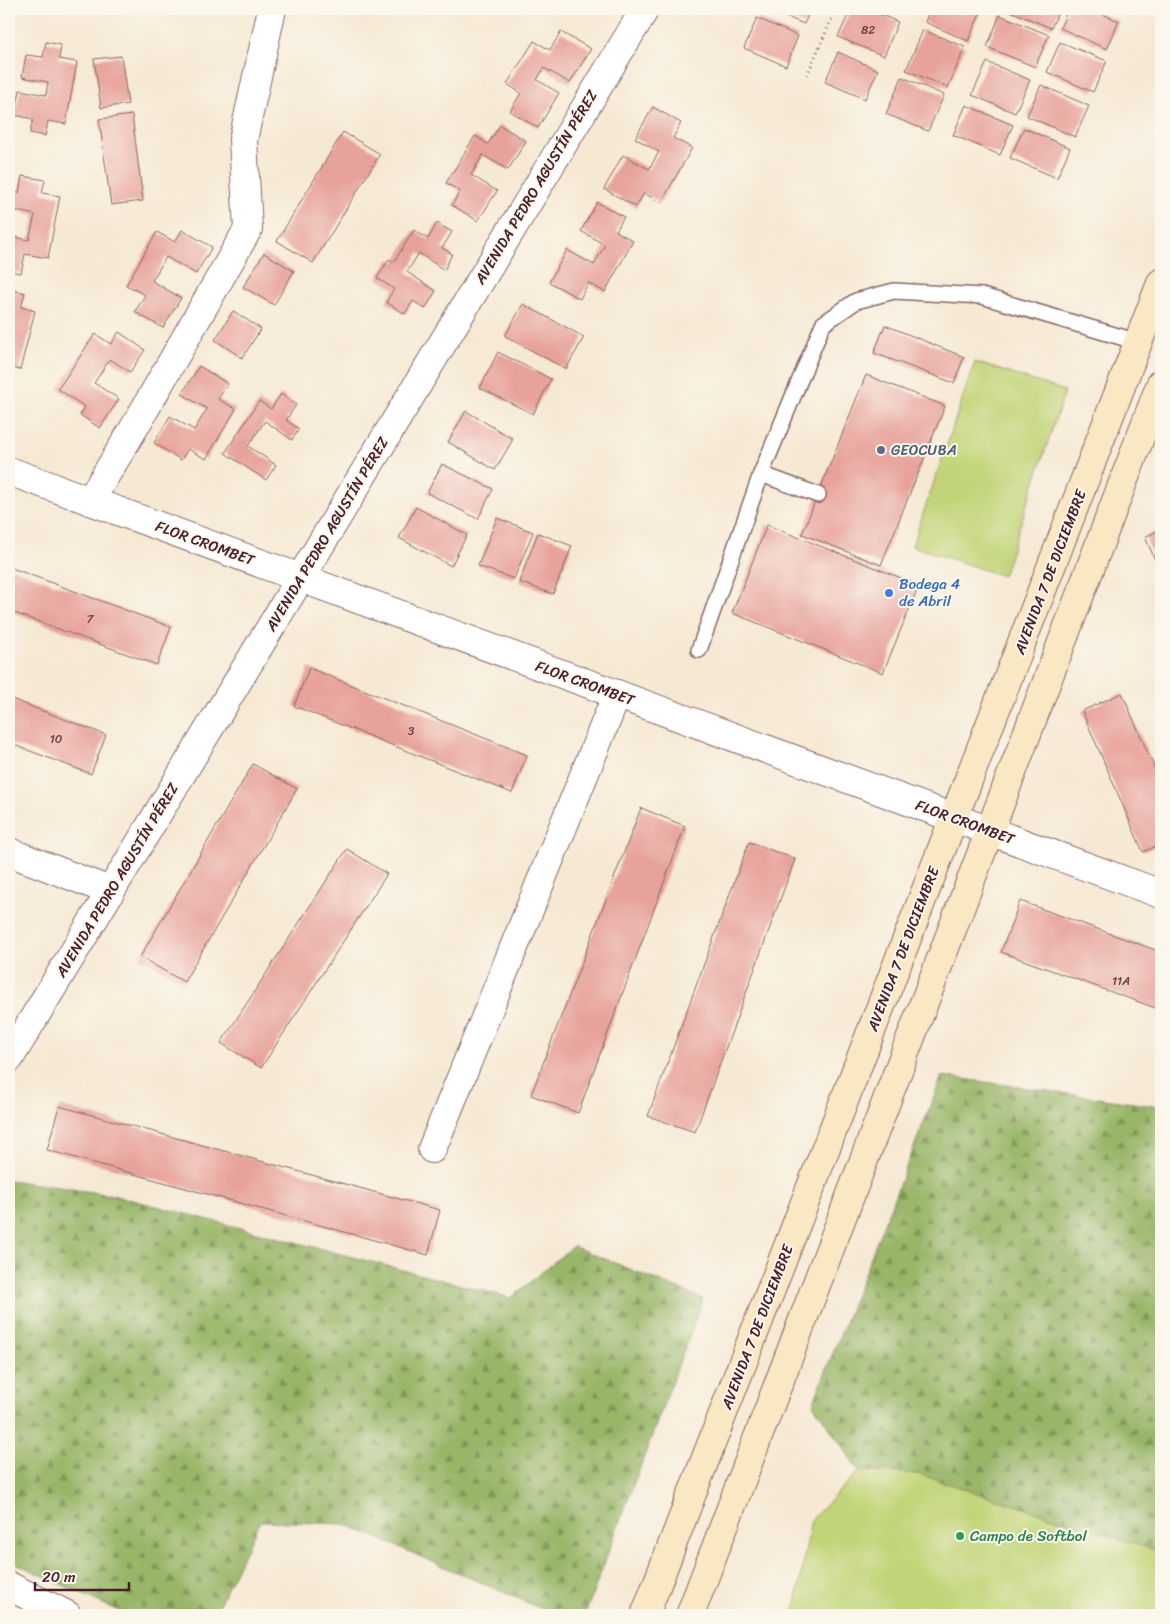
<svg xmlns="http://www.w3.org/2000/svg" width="1170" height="1624" viewBox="0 0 1170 1624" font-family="Sriracha,sans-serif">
  <defs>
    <pattern id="forest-firs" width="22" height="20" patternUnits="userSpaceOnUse" patternTransform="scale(1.25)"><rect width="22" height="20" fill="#98b668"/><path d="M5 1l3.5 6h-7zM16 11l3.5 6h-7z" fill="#7e9356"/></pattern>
  </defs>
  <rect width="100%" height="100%" fill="#fbf7ec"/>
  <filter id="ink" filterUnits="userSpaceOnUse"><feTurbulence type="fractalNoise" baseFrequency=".02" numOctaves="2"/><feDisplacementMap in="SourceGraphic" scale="10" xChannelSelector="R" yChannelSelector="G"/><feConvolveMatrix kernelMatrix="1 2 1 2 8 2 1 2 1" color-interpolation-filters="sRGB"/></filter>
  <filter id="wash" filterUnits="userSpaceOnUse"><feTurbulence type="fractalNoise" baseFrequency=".0096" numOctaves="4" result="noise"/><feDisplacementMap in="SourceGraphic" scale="20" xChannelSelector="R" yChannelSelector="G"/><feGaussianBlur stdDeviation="1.12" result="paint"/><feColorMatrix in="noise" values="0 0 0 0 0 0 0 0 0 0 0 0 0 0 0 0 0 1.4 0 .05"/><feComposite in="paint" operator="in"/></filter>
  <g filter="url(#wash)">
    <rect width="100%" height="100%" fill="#f6e9d4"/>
    <g fill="url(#forest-firs)" stroke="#716a4a">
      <polygon points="942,1076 1161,1107 1161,1552 918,1474 859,1471 813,1404"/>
      <polygon points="9,1180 113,1195 511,1298 573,1246 703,1299 585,1615 556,1615 345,1524 260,1521 214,1615 127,1615 9,1560"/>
    </g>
    <g fill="#c1d477" stroke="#867a51">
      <polygon points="975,362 1065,391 1003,576 912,546"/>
      <polygon points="859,1471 918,1474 1161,1552 1161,1615 794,1615 811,1520"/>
    </g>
    <g id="blocks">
      <g fill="#e7a39b">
        <polygon points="767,9 811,9 804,24"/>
        <polygon points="851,9 867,9 898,22 884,56 838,37"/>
        <polygon points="930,9 982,9 968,41 925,22"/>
        <polygon points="1005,9 1060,9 1051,28"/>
        <polygon points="1068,9 1090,9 1119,21 1107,49 1060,28"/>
        <polygon points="1000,15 1049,35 1035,67 987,47"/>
        <polygon points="757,18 798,36 786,66 744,48"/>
        <polygon points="923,30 965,47 948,88 906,70"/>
        <polygon points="561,32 591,49 570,83 544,68 537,80 559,93 538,128 510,111 521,93 507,84 534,41 550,50"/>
        <polygon points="46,42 61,45 59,59 77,62 66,124 48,121 45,136 30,133 33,119 15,115 20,90 46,95 48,82 22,77 26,55 43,57"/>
        <polygon points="1060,42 1107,61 1093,92 1047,72"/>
        <polygon points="838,52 878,70 865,99 825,82"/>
        <polygon points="121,56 128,104 101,108 94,59"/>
        <polygon points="987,62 1030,80 1015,113 972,95"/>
        <polygon points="902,77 944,95 928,131 886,114"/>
        <polygon points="1041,85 1089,106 1075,137 1027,116"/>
        <polygon points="966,105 1013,125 1000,155 953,135"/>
        <polygon points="653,107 681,123 673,138 692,148 661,203 644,193 636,207 604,189 623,155 649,169 659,152 635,138"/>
        <polygon points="132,115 143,201 111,205 99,119"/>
        <polygon points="500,125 526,141 508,170 483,155 471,175 497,191 478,221 452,205 460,191 446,183 475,136 488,144"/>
        <polygon points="1024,128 1070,148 1057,178 1010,158"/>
        <polygon points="343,132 380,154 313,263 277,241"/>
        <polygon points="22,176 45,180 42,193 60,196 48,258 25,254 21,273 9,271 10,255 9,236 29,240 35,215 9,209 9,191 19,193"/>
        <polygon points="597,202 624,217 616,231 633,241 605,292 588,283 580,299 549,282 567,250 594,265 605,245 581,231"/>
        <polygon points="437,223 452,232 442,248 452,254 444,270 419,253 407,272 436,291 425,309 413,301 405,314 386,302 394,289 377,278 389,259 394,262 414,230 428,239"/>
        <polygon points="182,230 212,247 196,274 166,257 152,281 181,298 163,328 135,312 145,295 126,285 157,232 175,242"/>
        <polygon points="264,253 294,271 274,305 243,287"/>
        <polygon points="9,289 25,293 21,307 35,311 20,370 9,367"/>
        <polygon points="523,304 584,337 566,369 505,336"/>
        <polygon points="233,311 261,329 242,358 215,340"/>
        <polygon points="885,325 964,357 954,383 874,353"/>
        <polygon points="119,332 145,350 130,372 110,359 94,383 119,399 100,428 80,415 85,407 58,389 95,334 111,344"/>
        <polygon points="498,352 551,379 533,414 480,388"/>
        <polygon points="199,366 228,384 218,399 236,409 206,459 188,449 181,460 154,443 170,416 194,430 207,409 182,394"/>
        <polygon points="866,375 945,406 881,565 802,534"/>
        <polygon points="281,394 296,405 286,420 299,429 292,440 265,421 248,446 276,465 266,480 225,453 259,401 271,409"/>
        <polygon points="466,411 513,439 495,470 448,442"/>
        <polygon points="442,464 493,489 478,519 427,493"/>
        <polygon points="416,507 467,535 451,566 399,538"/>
        <polygon points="497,518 533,532 514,579 478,566"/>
        <polygon points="767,525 919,585 883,673 732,613"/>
        <polygon points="1161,529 1161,573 1145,537"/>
        <polygon points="538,533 572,546 553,594 519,582"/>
        <polygon points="9,567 171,627 157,665 9,611"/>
        <polygon points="309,668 527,755 512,793 294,706"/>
        <polygon points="1122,693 1161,783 1161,844 1143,852 1082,711"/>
        <polygon points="9,698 106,735 91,774 9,743"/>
        <polygon points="253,764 297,789 184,982 140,957"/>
        <polygon points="641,808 685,826 578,1113 531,1095"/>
        <polygon points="749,842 795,859 695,1132 648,1116"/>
        <polygon points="347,849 387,874 261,1068 221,1043"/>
        <polygon points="1020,901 1161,952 1161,1010 1001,952"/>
        <polygon points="59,1106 440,1210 428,1255 47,1150"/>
      </g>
    </g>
  </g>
  <g filter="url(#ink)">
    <use href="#blocks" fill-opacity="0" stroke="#866666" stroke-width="1"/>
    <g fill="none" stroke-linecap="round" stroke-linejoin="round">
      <g stroke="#866666" stroke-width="18">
        <g id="lane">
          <polyline points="761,474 818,495"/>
          <polyline points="699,650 761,474 823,324 856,301 894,291 982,296 1138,342"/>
        </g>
      </g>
      <g stroke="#866666" stroke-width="30">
        <g id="street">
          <polyline points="9,471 1161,894"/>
          <polyline points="90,501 134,428 248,229 243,140 272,9"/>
          <polyline points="9,852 110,891"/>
          <polyline points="9,1059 645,9"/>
          <polyline points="432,1149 617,694"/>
          <polyline points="9,1586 67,1615"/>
        </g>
      </g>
      <g stroke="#866666" stroke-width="30">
        <g id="secondary">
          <polyline points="645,1615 1161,283"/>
          <polyline points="690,1615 1161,383"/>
        </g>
      </g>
      <polyline stroke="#866666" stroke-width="3" stroke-dasharray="1 4" stroke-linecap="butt" points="807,75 836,9"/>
      <use href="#lane" stroke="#fff" stroke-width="15"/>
      <use href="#street" stroke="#fff" stroke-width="28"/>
      <use href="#secondary" stroke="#fae7c3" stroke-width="28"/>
    </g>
  </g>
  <circle fill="#5c6f8a" stroke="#fbf7ec" stroke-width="2" cx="881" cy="450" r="5"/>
  <circle fill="#3f7fe0" stroke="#fbf7ec" stroke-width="2" cx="889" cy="593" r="5"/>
  <circle fill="#2e9e5b" stroke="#fbf7ec" stroke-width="2" cx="960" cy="1536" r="5"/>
  <g text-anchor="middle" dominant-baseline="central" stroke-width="4" stroke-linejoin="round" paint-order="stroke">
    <g font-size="12" fill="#714047">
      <text x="868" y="30">82</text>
      <text x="90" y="619">7</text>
      <text x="411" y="731">3</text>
      <text x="56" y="739">10</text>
      <text x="1121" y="981">11A</text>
    </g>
    <g font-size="15" fill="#4a1f2b" stroke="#fbf7ec">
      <text transform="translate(536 187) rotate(-59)">AVENIDA PEDRO AGUSTÍN PÉREZ</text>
      <text transform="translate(327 534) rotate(-59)">AVENIDA PEDRO AGUSTÍN PÉREZ</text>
      <text transform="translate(205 543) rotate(20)">FLOR CROMBET</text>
      <text transform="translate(1050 572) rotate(-69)">AVENIDA 7 DE DICIEMBRE</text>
      <text transform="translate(585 683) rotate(20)">FLOR CROMBET</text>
      <text transform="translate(965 822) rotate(20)">FLOR CROMBET</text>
      <text transform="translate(117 880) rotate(-59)">AVENIDA PEDRO AGUSTÍN PÉREZ</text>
      <text transform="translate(903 949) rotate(-69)">AVENIDA 7 DE DICIEMBRE</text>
      <text transform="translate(757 1327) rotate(-69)">AVENIDA 7 DE DICIEMBRE</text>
    </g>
    <g font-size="15" fill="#4e5e75" stroke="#fbf7ec" text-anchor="start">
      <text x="891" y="450">GEOCUBA</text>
    </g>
    <g font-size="15" fill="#366cbe" stroke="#fbf7ec" text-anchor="start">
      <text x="899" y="584">Bodega 4<tspan x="899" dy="17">de Abril</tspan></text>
    </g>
    <g font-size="15" fill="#27864d" stroke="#fbf7ec" text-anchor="start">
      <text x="970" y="1536">Campo de Softbol</text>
    </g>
  </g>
  <rect width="1170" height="1624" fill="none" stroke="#fbf7ec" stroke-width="30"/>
  <path d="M35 1582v8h94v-8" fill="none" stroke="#4a1f2b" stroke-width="2.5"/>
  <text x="42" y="1582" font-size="15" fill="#4a1f2b" stroke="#fbf7ec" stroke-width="4" paint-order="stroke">20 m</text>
</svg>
